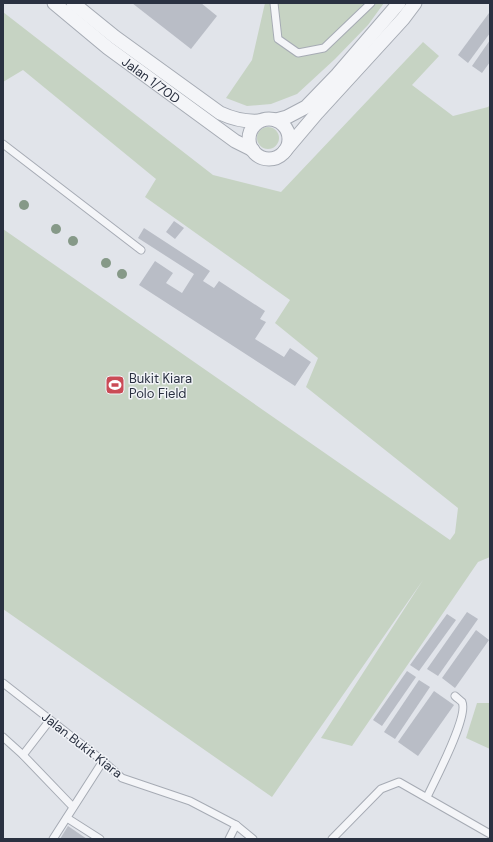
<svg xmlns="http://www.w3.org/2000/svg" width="493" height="842" viewBox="0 0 493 842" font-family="'DM Sans',sans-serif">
  <rect width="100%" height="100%" fill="#e1e4ea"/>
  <g fill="#c6d3c3">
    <polygon points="265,3 384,3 368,25 335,59 297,94 271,104 247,106 226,98 252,60"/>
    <polygon points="3,12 213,175 281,192 423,42 439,56 412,85 453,116 488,107 490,105 490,557 478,562 352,746 321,738 423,580 272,797 3,609 3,229 450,540 455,533 458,508 306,387 318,358 275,323 290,300 145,197 156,179 23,70 3,82"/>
    <circle cx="268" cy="138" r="11"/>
    <polygon points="477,703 490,703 490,749 466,738"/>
  </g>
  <g fill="#b9bdc6">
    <polygon points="132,3 201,3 217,16 191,49"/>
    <polygon points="489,13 490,14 490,33 468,63 458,55"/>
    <polygon points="490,40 490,62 482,73 472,66"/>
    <polygon points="174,221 184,228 175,239 166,232"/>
    <polygon points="144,228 210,271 203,281 214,288 219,281 265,311 260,319 266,322 255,339 284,357 290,348 311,362 295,386 139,285 155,261 173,273 166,283 182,293 194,274 138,238"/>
    <polygon points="467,612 478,619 438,676 427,669"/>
    <polygon points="447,614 456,620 419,671 410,665"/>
    <polygon points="476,630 489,640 455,688 442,678"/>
    <polygon points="407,671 416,677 382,726 373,720"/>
    <polygon points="419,680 430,687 395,739 384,732"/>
    <polygon points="434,691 454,705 418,756 398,742"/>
    <polygon points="68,826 87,839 60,839"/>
  </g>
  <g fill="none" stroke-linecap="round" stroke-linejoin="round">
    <g stroke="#a6abb4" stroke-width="9">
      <g id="service">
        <polyline points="274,3 278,39 298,53 324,48 371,3"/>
        <polyline points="3,144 141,250"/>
        <polyline points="3,683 103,761 122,778 190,801 236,825 253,839"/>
        <polyline points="3,737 23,755 73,807"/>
        <polyline points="23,755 50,720"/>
        <path d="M427,797c7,-15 42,-81 35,-95 -2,-2 -5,-4 -7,-6"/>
        <polyline points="67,818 100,839"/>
        <polyline points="53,839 103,761"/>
        <polyline points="229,839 236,825"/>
        <polyline points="332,839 381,789 399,782 490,834"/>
      </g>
    </g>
    <g stroke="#a6abb4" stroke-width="15">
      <g id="minor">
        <path id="s1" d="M54,3l54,45 127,93 18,9"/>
        <path d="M73,3l42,34 105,76c13,6 24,9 39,8"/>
        <circle cx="269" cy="139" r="20"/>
        <polyline points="276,120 287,117 306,107 337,75 399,3"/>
        <polyline points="284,152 317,113 403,19 415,3"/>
      </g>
    </g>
    <use href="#service" stroke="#f4f5f8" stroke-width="7"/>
    <use href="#minor" stroke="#f4f5f8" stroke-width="13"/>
  </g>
  <g fill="#869988">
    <circle cx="24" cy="205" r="5"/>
    <circle cx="56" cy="229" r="5"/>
    <circle cx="73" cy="241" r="5"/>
    <circle cx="106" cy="263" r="5"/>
    <circle cx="122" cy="274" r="5"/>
  </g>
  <defs>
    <g id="stadium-square" transform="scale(1)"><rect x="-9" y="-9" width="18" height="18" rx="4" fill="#ca4b56" stroke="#f1f3f7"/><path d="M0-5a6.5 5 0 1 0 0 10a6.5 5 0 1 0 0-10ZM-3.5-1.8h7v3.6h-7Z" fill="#fff"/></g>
  </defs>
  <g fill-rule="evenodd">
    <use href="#stadium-square" x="115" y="385"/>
  </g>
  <g text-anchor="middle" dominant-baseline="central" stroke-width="3" stroke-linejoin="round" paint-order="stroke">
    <g font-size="13" fill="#2a3141" stroke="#f1f3f7">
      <text stroke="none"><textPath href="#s1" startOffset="124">Jalan 1/70D</textPath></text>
      <text transform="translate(82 745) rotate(38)">Jalan Bukit Kiara</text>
    </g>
    <g font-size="13" fill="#2a3141" stroke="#f1f3f7" text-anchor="start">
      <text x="129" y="378">Bukit Kiara<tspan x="129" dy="15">Polo Field</tspan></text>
    </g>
  </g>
  <rect width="493" height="842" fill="none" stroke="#2a3141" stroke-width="8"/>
</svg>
